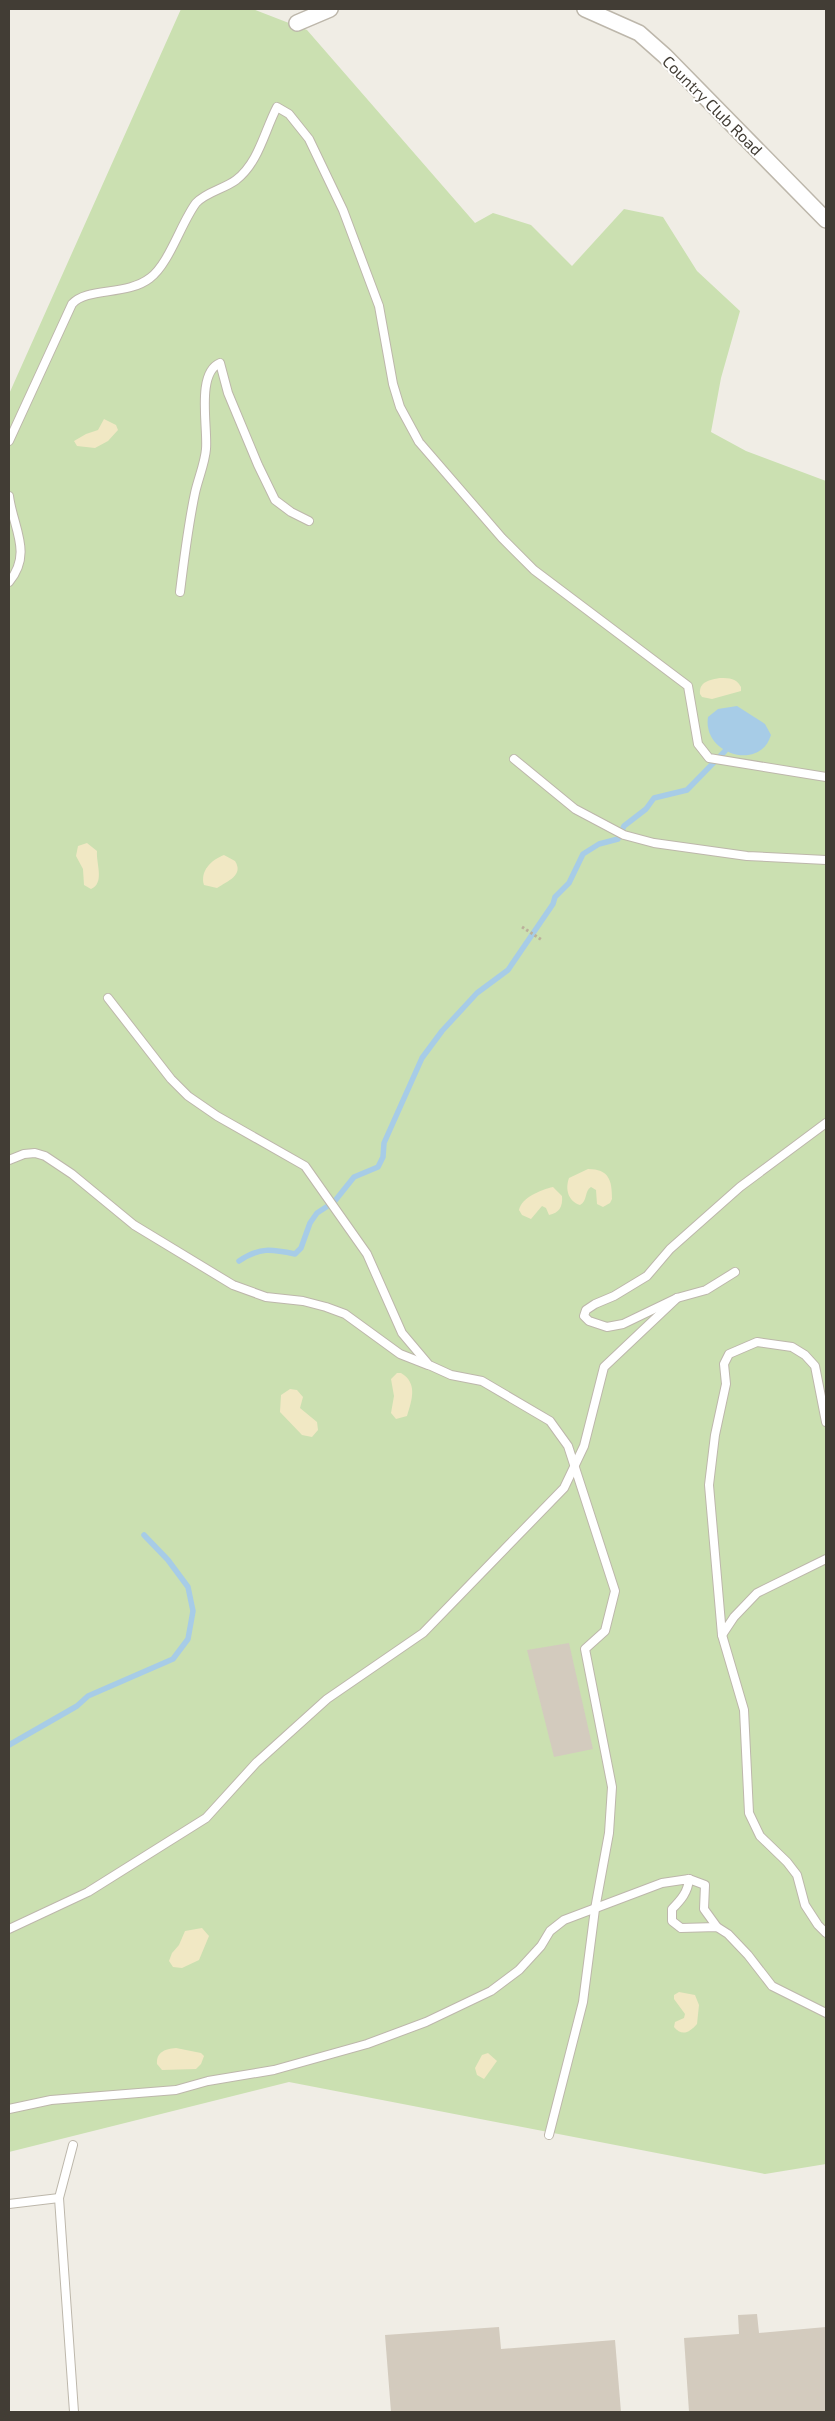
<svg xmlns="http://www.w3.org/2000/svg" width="835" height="2421" viewBox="0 0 835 2421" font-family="'Exo 2',sans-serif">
  <rect width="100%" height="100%" fill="#f0ede5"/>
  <polygon fill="#cbe0b1" points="181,9 253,9 307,30 475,223 493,213 531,225 572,266 624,209 663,217 697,271 740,311 721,378 711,432 746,451 826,481 826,2164 765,2174 289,2082 9,2152 9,394"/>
  <g fill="#f1e8c4">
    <polygon points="104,419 116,425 118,430 108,441 95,448 77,446 74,441 86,434 98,430"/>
    <path d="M720,678c10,0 16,0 21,9v4l-29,8 -10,-2 -2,-3c-1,-13 10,-14 20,-16z"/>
    <path d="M87,843l10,8c-1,13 8,32 -6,38l-7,-4 -1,-16 -7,-13 2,-10z"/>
    <path d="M224,855l11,6c9,14 -7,20 -18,27l-13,-3c-4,-14 7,-25 20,-30z"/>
    <path d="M588,1169c21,0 24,11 24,30l-2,4 -7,4 -6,-3 -1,-14 -5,-3c-7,4 -3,14 -11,18 -12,-4 -15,-16 -11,-27z"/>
    <path d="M553,1187l9,9c1,11 -3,17 -13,19l-3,-7 -4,-2 -11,13 -9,-4 -3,-5c3,-13 22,-20 34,-23z"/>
    <path d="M397,1373h4c17,10 11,27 6,43l-11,3 -5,-6 3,-17 -3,-17z"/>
    <polygon points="290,1389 297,1390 303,1397 300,1408 317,1422 318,1430 312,1437 302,1435 280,1412 281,1395"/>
    <polygon points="202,1928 209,1936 199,1960 182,1968 173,1967 169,1961 172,1953 179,1945 185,1931"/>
    <path d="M679,1992l16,3 4,10 -2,19c-7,8 -15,13 -23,3l1,-5 9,-4 1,-4 -11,-15v-4z"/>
    <path d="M176,2048l25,5 3,3 -3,8 -5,5 -34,1 -5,-6c-1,-12 8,-15 19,-16z"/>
    <polygon points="488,2053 497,2061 484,2079 477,2075 475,2068 482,2055"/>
  </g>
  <path fill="#a7cce7" d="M737,706l28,18 6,11c-11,37 -69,19 -63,-18l10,-8z"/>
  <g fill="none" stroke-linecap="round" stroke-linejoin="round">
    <g stroke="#a7cce7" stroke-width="5.5">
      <path d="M239,1261c21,-14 32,-12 56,-7l6,-6 9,-25 7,-10 17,-11 20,-25 24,-10 5,-10 1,-14 38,-85 20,-27 35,-38 31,-23 45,-66 2,-7 14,-14 14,-29 16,-10 19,-5 6,-13 22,-17 8,-11 33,-8 38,-39"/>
      <polyline points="9,1745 77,1706 88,1696 173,1659 188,1639 193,1611 188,1587 168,1560 144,1535"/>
    </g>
  </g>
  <g fill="#d3cbbe">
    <polygon points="569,1643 593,1749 554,1757 527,1650"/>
    <polygon points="757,2314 759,2333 826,2327 826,2412 689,2412 684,2338 739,2334 738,2315"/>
    <polygon points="499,2327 501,2349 615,2340 621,2412 391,2412 385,2335"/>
  </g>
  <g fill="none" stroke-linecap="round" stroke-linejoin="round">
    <g stroke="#bdb7ab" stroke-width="10">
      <g id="service">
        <path d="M9,441l63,-137c15,-17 55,-8 78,-26 19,-14 31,-55 46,-75 10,-11 28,-14 40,-23 23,-18 28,-48 41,-73l12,7 20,25 34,71 36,96 14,78 7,23 19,35 83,96 32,32 154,116 10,58 11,14 117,19"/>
        <path d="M9,496c4,32 24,57 0,86"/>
        <path d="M180,592c4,-33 8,-66 15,-99 3,-14 10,-30 11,-44 2,-22 -10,-76 14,-86l8,30 30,72 17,35 16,12 18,9"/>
        <polyline points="514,759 575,809 624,835 654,843 747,856 826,860"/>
        <polyline points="108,998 171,1079 188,1096 217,1116 305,1166 367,1254 402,1333 429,1365 451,1375 482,1381 550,1421 568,1446 615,1591 605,1631 585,1649 612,1787 609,1833 595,1909 583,2002 549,2135"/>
        <polyline points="9,1160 24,1154 35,1153 45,1156 72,1174 134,1225 233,1285 266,1297 303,1301 326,1307 345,1314 400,1354 428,1365"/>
        <polyline points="735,1272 706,1290 677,1298 623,1324 607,1327 589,1321 584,1316 586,1310 595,1304 614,1296 647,1276 670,1249 740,1187 826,1123"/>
        <polyline points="826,1422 815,1366 805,1355 792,1347 757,1342 729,1354 724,1364 726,1384 715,1435 709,1485 722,1635 734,1617 757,1593 826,1559"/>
        <polyline points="722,1635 744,1710 749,1813 760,1836 787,1862 797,1875 805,1905 818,1925 826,1933"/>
        <polyline points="689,1879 705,1885 704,1909 717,1927"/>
        <polyline points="9,1929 88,1892 206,1818 256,1763 327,1699 423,1633 564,1488 584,1446 604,1367 677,1298"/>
        <path d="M9,2109l42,-9 125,-10 32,-9 66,-11 93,-26 59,-22 65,-31 28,-21 22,-24 9,-15 14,-11 98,-37 27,-4c-1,13 -8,21 -17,30v12l9,7 36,-1 11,7 20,21 24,31 54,27"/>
        <polyline points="73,2145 59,2198 74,2412"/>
        <polyline points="9,2204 59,2198"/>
      </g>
    </g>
    <g stroke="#bdb7ab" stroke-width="18">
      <g id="minor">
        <polyline points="585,9 639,33 665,56 826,220"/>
        <polyline points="297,23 330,9"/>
      </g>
    </g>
    <polyline stroke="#bbb09b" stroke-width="3" stroke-dasharray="2.5 2.5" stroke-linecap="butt" points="522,927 542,940"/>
    <use href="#service" stroke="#fff" stroke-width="8"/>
    <use href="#minor" stroke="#fff" stroke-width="15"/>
  </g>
  <g text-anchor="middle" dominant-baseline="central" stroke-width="4" stroke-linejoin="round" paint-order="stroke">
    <g font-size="16" fill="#423d35" stroke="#fff">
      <text transform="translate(713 105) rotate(45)">Country Club Road</text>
    </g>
  </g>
  <rect width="835" height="2421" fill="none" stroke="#423d35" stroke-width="20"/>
</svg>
